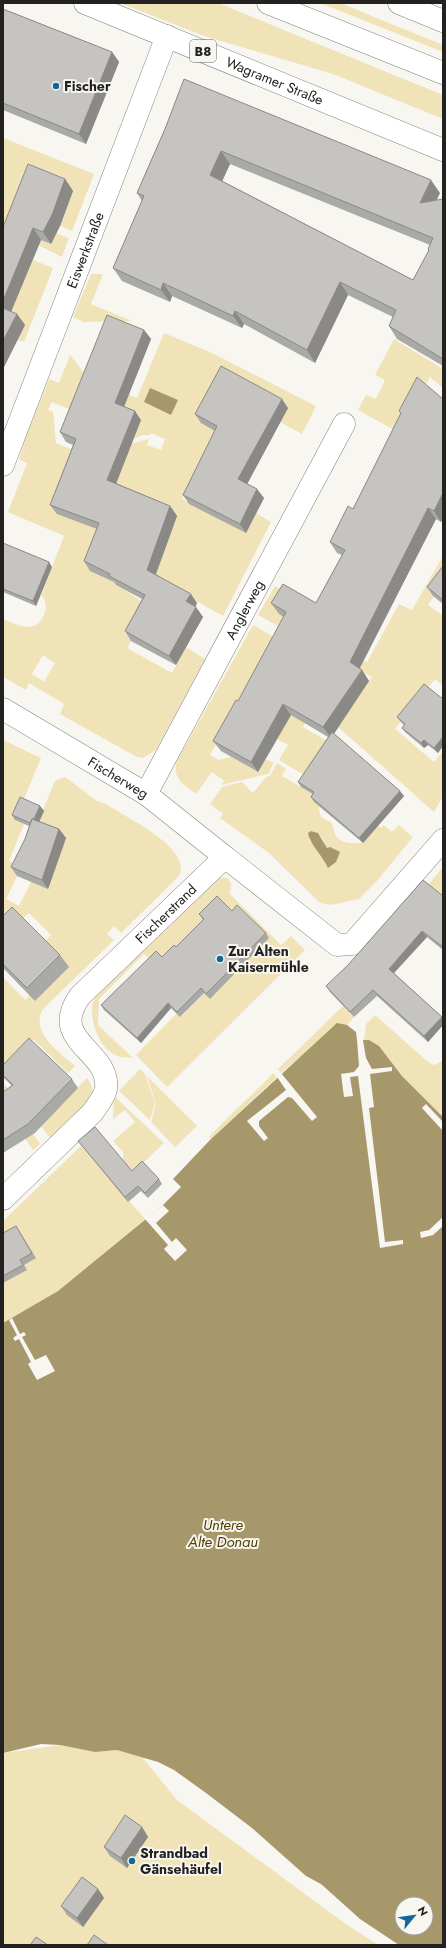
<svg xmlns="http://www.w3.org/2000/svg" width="446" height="1948" viewBox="0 0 446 1948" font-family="Jost,sans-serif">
  <rect width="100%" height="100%" fill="#f7f6f1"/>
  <g fill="#f1e3b8" fill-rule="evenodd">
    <polygon points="120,3 218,3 443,95 443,119 333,74 204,36"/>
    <polygon points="320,3 340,3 443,45 443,52"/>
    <polygon points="3,138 94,174 72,231 60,226 73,191 33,236 50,244 55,233 69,238 62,257 36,244 3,237"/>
    <polygon points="33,260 53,268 24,342 18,340 24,325 3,317 3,303 13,307"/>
    <polygon points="91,274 103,274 91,304 132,321 84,322 73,317"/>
    <path d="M164,333l48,20 104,53 -14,28 -22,-12 -18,34 -52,-9 -28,52 64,34 10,-20 15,9 -48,94 -96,-54 -13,21 36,24 -23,41 45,25 14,-26 19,12 -49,91 -13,8 -6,-1 -77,-43 4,-10 -35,-21 -3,7 -23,-13v-58c14,6 31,15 40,-2 4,-7 3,-12 1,-19l-3,-2 23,-60 -56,-24 19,-49 -8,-3 5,-19 25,-62 10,4 11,-28 18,23 49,20zM52,402l26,11 63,7 -7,19 9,-4h7l1,-2 14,6 -4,11 -14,-5 2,-6 -62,17 -31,-13 -3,-31 -5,-2zM43,655l12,8 -11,19 -12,-8z"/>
    <polygon points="394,339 443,369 443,388 430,377 406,421 407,437 358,410 366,395 376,399 385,380 375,375"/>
    <polygon points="443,556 443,584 428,605 443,616 443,686 435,679 395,729 434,762 443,751 443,796 434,812 338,727 372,677 258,615 275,586 281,589 334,644 367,662 399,604 412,610"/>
    <path d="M253,625l30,17 50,33 -30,52 26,15 -10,69 2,6 11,6c3,21 13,20 31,20l15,-18 3,3 3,-3 8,7 7,-7 14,12 -37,45 -17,17 -28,6 -11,-2 -51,-50 -49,-35 3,-4 -13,-10 12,-17 20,-5 11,11 13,-16 4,-1 7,-13 9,6 -4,7 19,11 6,-10 -28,-17 9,-15 -11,-6 4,-7 -53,-9 -18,32 9,5 12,-3 27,15 8,-13 8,4 -6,11 -47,11 3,-4 -12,-9 -16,22c-12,-9 -25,-16 -19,-33zM311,831c16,1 16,25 17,36l-6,-12 -13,-16z"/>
    <path d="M3,740l38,18 -26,62 9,4 -15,37 13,5 -16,33 13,7 12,-24 4,-53 20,-48 10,-4 32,24 9,3c19,13 87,44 73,72l-58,57 -7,-7 -7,8 7,6 -72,70c-11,24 18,42 33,56l-7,7 -35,-34 -30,29v-91l22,23 5,-5 6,6 8,-58 7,-8 -22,-22 -26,24z"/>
    <polygon points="443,867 443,899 427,886"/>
    <path d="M218,877l10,1 3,6 -1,10 51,51 10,-9 14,14 -138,137 -31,-32 41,-42 4,4 23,-24 6,5 6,-65 -63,29 -9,-8 -45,45 -1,26 35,33c-4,-1 -9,0 -12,-1 -21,-5 -30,-32 -29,-51 1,-4 3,-8 5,-12z"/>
    <polygon points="343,1006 354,1017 347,1025 345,1032 299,1058 281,1073 278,1069"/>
    <polygon points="375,1015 428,1062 434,1065 443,1061 443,1117 402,1076 379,1046 369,1040 364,1040 366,1024"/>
    <polygon points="140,1069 145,1074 155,1103 150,1120 119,1091"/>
    <path d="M273,1073l4,4 -67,63v-4c20,-22 43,-41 63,-63z"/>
    <polygon points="147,1076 197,1126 175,1147 151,1122 156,1104"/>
    <polygon points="87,1078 90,1082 93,1091 87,1107 50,1138 37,1121 28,1127 40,1144 33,1150 6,1111 3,1112 3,1083 43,1124"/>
    <polygon points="114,1096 164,1143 126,1179 123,1176 123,1152 113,1141 135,1122 125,1110 113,1119"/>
    <polygon points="81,1146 145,1219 58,1291 3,1323 3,1221"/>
    <polygon points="60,1745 95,1752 117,1750 142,1757 177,1800 343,1922 378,1945 3,1945 3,1753"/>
  </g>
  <g fill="#a7986b" fill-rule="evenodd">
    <polygon points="150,388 178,400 171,415 144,402"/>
    <path d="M311,831l7,2 9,15 3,-1 10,5 -4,10 -8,6c-5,-12 -18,-23 -20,-35z"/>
    <path d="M337,1023l10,2 9,7 1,8h12l10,6 23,30 41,41v828h-44l-39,-26 -39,-35 -15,-8 -54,-48 -46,-35 -32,-23 -16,-8 -41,-12 -22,2 -35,-7 -19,-1 -38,9v-430l55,-32 105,-86 18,-18 -8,-8 37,-39zM402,1904h24v24h-24z"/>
  </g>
  <g fill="#f7f6f1">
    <polygon points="357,1040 363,1040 366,1058 372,1069 392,1067 392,1071 370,1074 374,1107 369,1108 385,1242 403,1240 403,1244 380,1248 358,1076 350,1077 353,1096 344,1097 341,1074 354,1072 359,1066"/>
    <polygon points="281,1073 317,1117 312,1121 292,1098 288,1097 259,1121 259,1126 268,1138 264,1141 247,1121 286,1090 277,1077"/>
    <polygon points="426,1104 443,1122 443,1131 422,1108"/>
    <polygon points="163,1205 169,1211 156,1223 172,1242 176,1238 187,1250 175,1261 164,1249 168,1245 145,1219"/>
    <polygon points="443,1217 443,1226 433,1235 421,1238 420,1232 429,1230"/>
    <polygon points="12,1318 20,1334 24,1332 26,1335 22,1337 35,1360 46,1355 55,1371 37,1380 28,1364 31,1362 19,1339 15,1341 13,1338 17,1335 9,1320"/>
  </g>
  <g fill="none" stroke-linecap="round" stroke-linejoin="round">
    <g stroke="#81807c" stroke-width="23">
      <g id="minor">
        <polyline points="399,3 443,21"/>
        <path id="s1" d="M3,465l164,-429"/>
        <path id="s2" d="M3,709l143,85 79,63"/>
        <path id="s3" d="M146,794l198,-370"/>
        <path id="s4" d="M3,1199l89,-86c5,-7 12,-15 14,-24 5,-39 -59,-47 -26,-93l145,-139 112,88 15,-1 91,-104"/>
      </g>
    </g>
    <g stroke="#81807c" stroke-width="23">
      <g id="major">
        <path id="s5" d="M85,3l358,147"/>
        <polyline points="268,3 443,73"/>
      </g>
    </g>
    <use href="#minor" stroke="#fff" stroke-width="22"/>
    <use href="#major" stroke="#fff" stroke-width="22"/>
  </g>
  <g fill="#a9a9a5" fill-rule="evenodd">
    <polygon points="3,9 112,52 119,62 86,144 3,110"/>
    <path d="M165,129l275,64 -4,7 7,-1v167l-46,-27 -8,-13 4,-9 -45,-22 -33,68 -71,-39 -2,4 -70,-32 -2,6 -48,-21 -9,-13 29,-67 -5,-8zM230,164l200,81 -2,4 1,1 -16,30 -191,-99z"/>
    <polygon points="65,179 73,191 60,226 51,244 41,240 11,312 17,314 25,325 3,369 3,227"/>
    <polygon points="144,330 151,339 124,406 141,420 116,483 170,506 177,516 156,574 197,603 195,607 203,617 176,665 131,641 125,631 142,599 116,585 114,582 90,571 84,561 97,529 57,514 50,505 73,445 66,442 60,432"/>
    <polygon points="443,399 443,518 441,522 436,519 360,668 362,670 369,681 334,734 404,796 363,843 314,802 311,797 313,794 301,787 298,782 328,737 291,715 258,772 221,751 213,741 238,701 284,617 279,614 271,603 316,603 342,555 337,553 330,542 353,509 401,414 399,411"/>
    <polygon points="288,408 247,484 264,498 246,533 189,504 183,495 215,431 201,423 195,414"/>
    <polygon points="3,543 52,567 36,606 3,592"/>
    <polygon points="443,566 443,604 433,596 427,587"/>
    <polygon points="443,699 443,746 438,753 428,745 424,748 405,732 402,728 404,725 400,721 397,717"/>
    <polygon points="40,806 44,811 39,821 59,829 66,838 48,889 17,876 11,867 25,839 29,826 15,820 12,815"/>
    <polygon points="443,896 443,950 427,937 394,973 442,1017 443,1019 443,1025 428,1042 377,996 354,1017 330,992 326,986"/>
    <polygon points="232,911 266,933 269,938 210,999 204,993 180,1017 171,1008 141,1043 104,1010 101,1005 176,947 203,920 199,914"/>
    <polygon points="3,916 60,955 69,967 35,1001 3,968"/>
    <polygon points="3,1065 72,1079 78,1088 35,1133 3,1153 3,1092 12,1086 3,1077"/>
    <polygon points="78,1141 132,1171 159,1179 162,1184 148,1198 141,1191 128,1202"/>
    <polygon points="19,1231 36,1258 24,1265 27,1270 3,1283 3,1233"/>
    <polygon points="142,1827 148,1837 127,1868 110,1856 104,1847"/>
    <polygon points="98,1889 104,1898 83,1927 67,1915 61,1906"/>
  </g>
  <g fill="#8a8986">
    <polygon points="112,52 119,62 86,144 79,134"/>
    <polygon points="221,151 230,164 219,188 210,175"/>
    <polygon points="65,179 73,191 60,226 51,244 43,232"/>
    <polygon points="431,180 440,193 429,216 420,203"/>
    <polygon points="33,228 41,240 8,319 3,311 3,301"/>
    <polygon points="340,282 348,295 315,363 307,350"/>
    <polygon points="163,283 172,296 170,302 161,290"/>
    <polygon points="235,311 244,324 242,328 233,316"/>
    <polygon points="17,314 25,325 3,369 3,341"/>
    <polygon points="144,330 151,339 122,412 115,403"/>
    <polygon points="282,399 288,408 245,488 238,479"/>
    <polygon points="135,411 141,420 114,489 107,480"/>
    <polygon points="257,489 264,498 246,533 240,524"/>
    <polygon points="443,493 443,518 441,522 434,511"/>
    <polygon points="170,506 177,516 154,579 147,570"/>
    <polygon points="428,508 436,519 357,673 350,662"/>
    <polygon points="49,562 52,567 36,606 33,601"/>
    <polygon points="191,594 197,603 193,611 186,601"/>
    <polygon points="196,607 203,617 176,665 169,656"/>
    <polygon points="362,670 369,681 331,738 323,727"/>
    <polygon points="283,704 291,715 258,772 251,762"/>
    <polygon points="443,737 443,746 438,753 434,748"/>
    <polygon points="424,740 428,745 424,748 421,743"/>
    <polygon points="400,791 404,796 363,843 359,838"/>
    <polygon points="40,806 44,811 36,829 32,824"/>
    <polygon points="59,829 66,838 48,889 42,880"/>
    <polygon points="422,931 427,937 393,974 389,969"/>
    <polygon points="168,1003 171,1008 141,1043 137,1038"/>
    <polygon points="442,1017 443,1019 443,1025 428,1042 424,1036"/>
    <polygon points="142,1827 148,1837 127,1868 121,1858"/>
    <polygon points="98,1889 104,1898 83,1927 77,1918"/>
  </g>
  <g fill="#c5c4c0" stroke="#8a8986" fill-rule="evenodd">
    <polygon points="3,9 112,52 79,134 3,103"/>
    <path d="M184,79l247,101 -11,23 23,-4v160l-54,-33 7,-16 -56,-28 -33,68 -72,-39 -2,5 -70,-33 -2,7 -48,-22 31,-72 -7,-3 28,-64zM221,151l212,87 -5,11 1,1 -16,30 -203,-105z"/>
    <polygon points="28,164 65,179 52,215 43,232 33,228 3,301 3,227"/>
    <polygon points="3,308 17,314 3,341"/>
    <polygon points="107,315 144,330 115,403 135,411 107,480 170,506 147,570 191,594 186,601 196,607 169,656 125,631 145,595 109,576 110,574 84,561 99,523 50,505 76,439 60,432"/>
    <polygon points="221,366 282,399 238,479 257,489 240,524 183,495 217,426 195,414"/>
    <polygon points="417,377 443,399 443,432 442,434 443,435 443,493 434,511 428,508 350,662 362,670 323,727 283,704 251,762 213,741 236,700 238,701 286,612 271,603 283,584 316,603 345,550 330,542 348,506 353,509 401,413 399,411"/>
    <polygon points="3,543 49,562 33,601 3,589"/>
    <polygon points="443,566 443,600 427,587"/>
    <polygon points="424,684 443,699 443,737 434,748 424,740 421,743 402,728 405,724 397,717"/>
    <polygon points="332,732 400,791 359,838 311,797 314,792 298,782"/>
    <polygon points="20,797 40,806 34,819 32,819 30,823 12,815"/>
    <polygon points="32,819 59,829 42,880 11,867 25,839"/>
    <polygon points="423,880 443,896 443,947 422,931 389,969 442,1017 424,1036 373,990 350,1012 326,986 348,965"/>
    <polygon points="217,896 232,911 237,905 266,933 206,994 201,988 177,1012 168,1003 137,1038 101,1005 156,951 162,957 174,945 176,947 204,919 199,914"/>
    <polygon points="12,907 60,955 27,988 3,964 3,916"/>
    <polygon points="29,1038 72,1079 28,1124 3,1140 3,1092 13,1085 3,1075 3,1065"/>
    <polygon points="95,1127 132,1171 142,1161 159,1179 145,1193 138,1186 125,1197 78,1141"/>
    <polygon points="16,1226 32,1253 20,1260 23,1265 3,1276 3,1233"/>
    <polygon points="125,1815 142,1827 121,1858 104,1847"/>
    <polygon points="82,1877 98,1889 77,1918 61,1906"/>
    <polygon points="94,1935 108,1945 87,1945"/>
    <polygon points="36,1937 48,1945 30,1945"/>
  </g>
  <g fill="#126798" stroke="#f7f6f1" stroke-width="1.5">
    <circle cx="56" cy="86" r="4"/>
    <circle cx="220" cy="959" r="4"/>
    <circle cx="132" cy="1861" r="4"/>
  </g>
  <g text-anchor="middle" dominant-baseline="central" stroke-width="4" stroke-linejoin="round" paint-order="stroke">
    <rect fill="#f7f6f1" stroke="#63625f" stroke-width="1" x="190" y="40" width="26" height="22" rx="3"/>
    <g font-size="13" font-weight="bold" fill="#232221">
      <text x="203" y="51">B8</text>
    </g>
    <g font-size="14" fill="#232221" stroke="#f7f6f1">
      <text stroke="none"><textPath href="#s5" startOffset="205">Wagramer Straße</textPath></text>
      <text stroke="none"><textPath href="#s1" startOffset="230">Eiswerkstraße</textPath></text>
      <text stroke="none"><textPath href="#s3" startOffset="209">Anglerweg</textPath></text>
      <text stroke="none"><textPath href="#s2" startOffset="134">Fischerweg</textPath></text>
      <text stroke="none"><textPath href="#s4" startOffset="377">Fischerstrand</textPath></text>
    </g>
    <g font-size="14" font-weight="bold" fill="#232221" stroke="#f7f6f1" text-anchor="start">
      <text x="64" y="86">Fischer</text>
      <text x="228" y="951">Zur Alten<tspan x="228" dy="16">Kaisermühle</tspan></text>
      <text x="140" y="1853">Strandbad<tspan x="140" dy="16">Gänsehäufel</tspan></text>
    </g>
    <g font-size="15" font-style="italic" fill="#534206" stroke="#f7f6f1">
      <text x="223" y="1525">Untere<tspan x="223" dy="17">Alte Donau</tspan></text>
    </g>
  </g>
  <rect width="446" height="1948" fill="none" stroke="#232221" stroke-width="8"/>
  <g transform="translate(414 1916) rotate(61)"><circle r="19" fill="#f7f6f1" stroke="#a2a19e"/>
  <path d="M0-3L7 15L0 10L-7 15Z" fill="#126798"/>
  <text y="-6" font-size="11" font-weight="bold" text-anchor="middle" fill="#232221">N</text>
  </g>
</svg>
